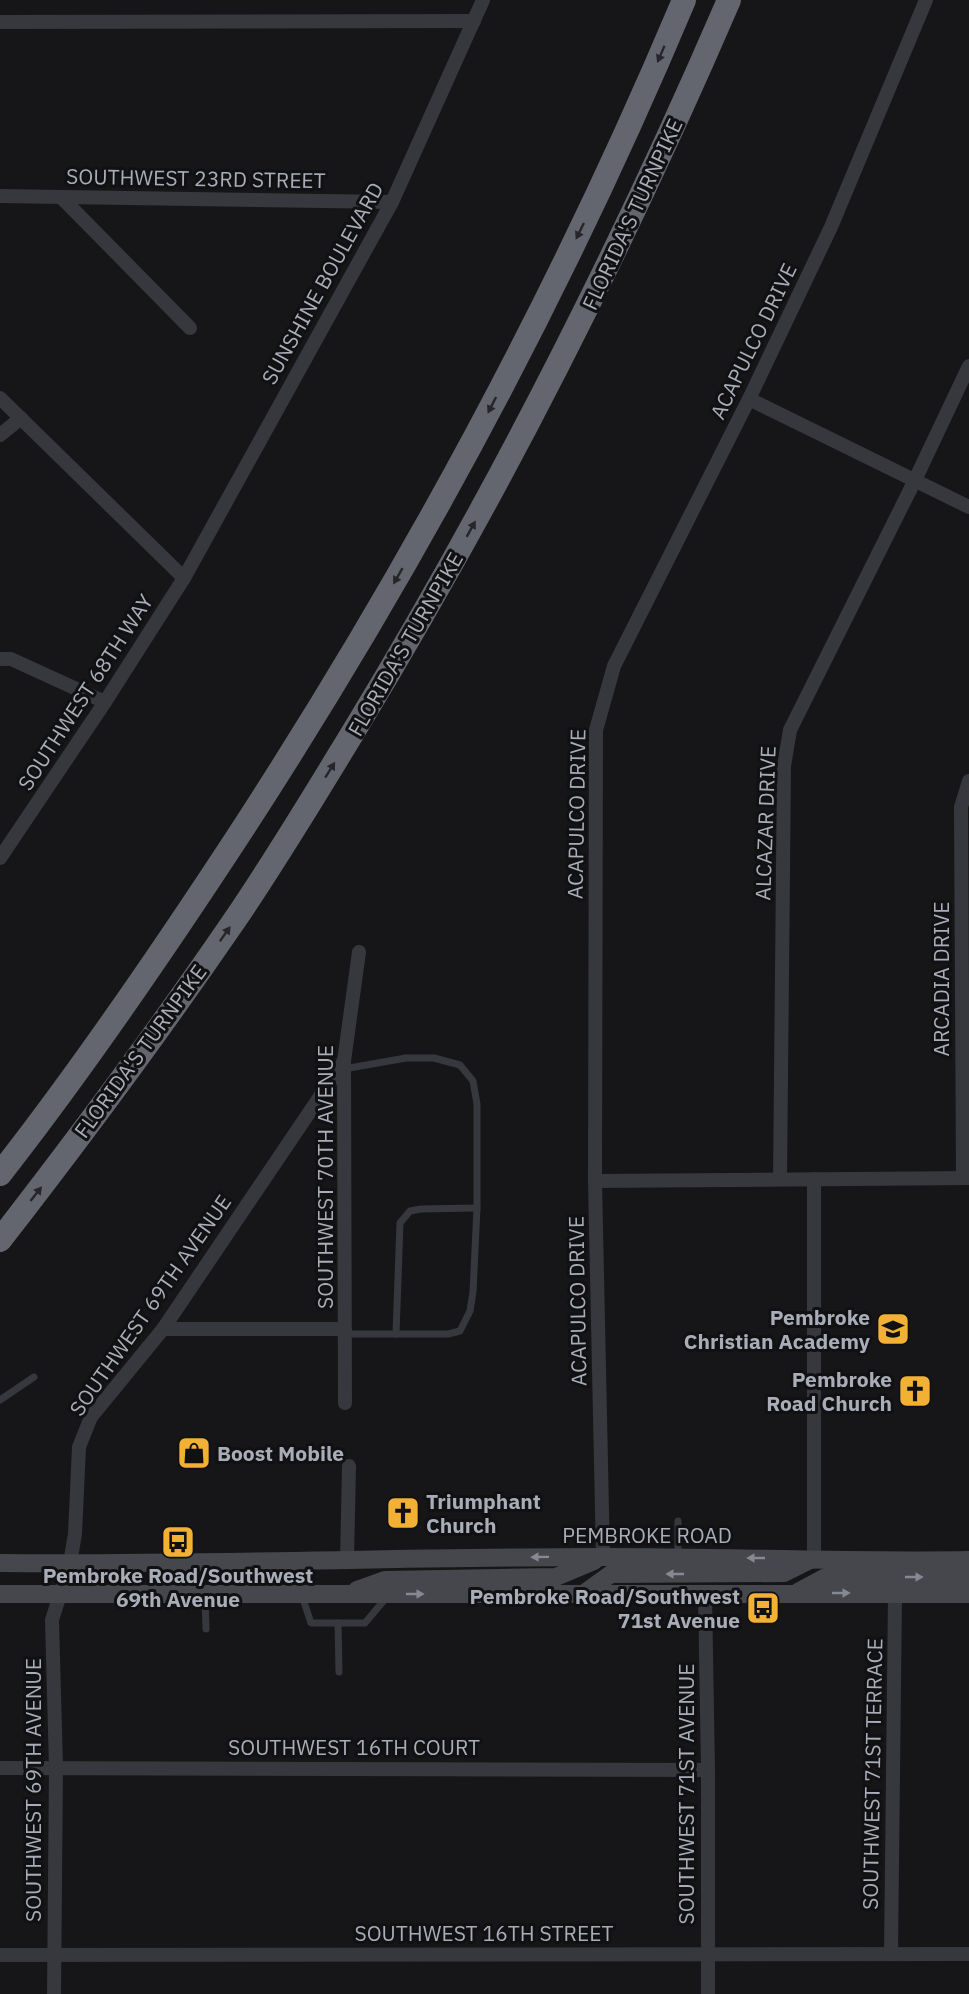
<svg xmlns="http://www.w3.org/2000/svg" width="969" height="1994" viewBox="0 0 969 1994" font-family="'IBM Plex Sans',sans-serif">
  <rect width="100%" height="100%" fill="#161618"/>
  <g fill="none" stroke-linecap="round" stroke-linejoin="round">
    <g stroke="#37383d" stroke-width="7">
      <polyline points="344,1069 406,1058 434,1058 460,1065 473,1081 477,1104 477,1208 473,1292 470,1311 460,1331 448,1334 345,1334"/>
      <polyline points="396,1334 400,1223 410,1211 421,1209 477,1208"/>
      <polyline points="0,1400 34,1377"/>
      <polyline points="678,1521 678,1557"/>
      <polyline points="205,1596 206,1629"/>
      <polyline points="302,1596 311,1623 365,1623 386,1598"/>
      <polyline points="338,1623 339,1672"/>
    </g>
    <g stroke="#37383d" stroke-width="14">
      <polyline points="0,22 474,21"/>
      <polyline points="0,196 392,202"/>
      <polyline points="61,197 190,328"/>
      <polyline points="0,398 184,578"/>
      <polyline points="749,399 969,507"/>
      <polyline points="0,435 21,418"/>
      <polyline points="0,659 11,659 105,702"/>
      <polyline points="0,858 105,702 184,578 392,202 483,0"/>
      <polyline points="963,1177 961,807 969,781"/>
      <polyline points="780,1179 784,766 790,730 915,480 969,366"/>
      <polyline points="595,1181 969,1178"/>
      <polyline points="163,1329 345,1329"/>
      <polyline points="345,1403 344,1061 359,952"/>
      <polyline points="603,1557 595,1181 596,730 614,666 749,399 831,227 926,0"/>
      <polyline points="814,1558 814,1179"/>
      <polyline points="347,1560 349,1466"/>
      <polyline points="705,1594 708,1770 708,1994"/>
      <polyline points="0,1768 708,1770"/>
      <polyline points="891,1954 895,1594"/>
      <polyline points="0,1955 969,1954"/>
      <polyline points="54,1994 56,1767 52,1620 70,1563 75,1534 79,1447 91,1417 163,1329 344,1061"/>
    </g>
    <g stroke="#45474d" stroke-width="18">
      <path d="M0,1563c201,2 403,-6 604,-6 122,0 243,5 365,3"/>
      <polyline points="357,1590 385,1580 556,1577 594,1561"/>
      <polyline points="798,1592 826,1577 969,1577"/>
      <polyline points="0,1594 969,1594"/>
      <polyline points="583,1594 611,1574 784,1573 810,1560"/>
    </g>
    <g stroke="#63666e" stroke-width="24">
      <path d="M0,1174c87,-111 167,-229 244,-347 170,-262 319,-539 440,-827"/>
      <path d="M0,1240c80,-103 158,-208 232,-316 42,-61 81,-126 120,-190 143,-235 268,-481 377,-734"/>
    </g>
  </g>
  <defs><path id="oneway-solid" d="M-6-.8H1V-3.2L6.5 0L1 3.2V.8H-6Z" transform="scale(1.5)"/></defs>
  <g fill="#26262a">
    <use href="#oneway-solid" transform="translate(661 54) rotate(113)"/>
    <use href="#oneway-solid" transform="translate(580 231) rotate(116)"/>
    <use href="#oneway-solid" transform="translate(492 405) rotate(117)"/>
    <use href="#oneway-solid" transform="translate(471 529) rotate(-61)"/>
    <use href="#oneway-solid" transform="translate(398 576) rotate(120)"/>
    <use href="#oneway-solid" transform="translate(330 770) rotate(-58)"/>
    <use href="#oneway-solid" transform="translate(225 934) rotate(-55)"/>
    <use href="#oneway-solid" transform="translate(36 1194) rotate(-52)"/>
  </g>
  <g fill="#858993">
    <use href="#oneway-solid" transform="translate(540 1557) rotate(179)"/>
    <use href="#oneway-solid" transform="translate(756 1558) rotate(-180)"/>
    <use href="#oneway-solid" transform="translate(675 1574) rotate(180)"/>
    <use href="#oneway-solid" transform="translate(914 1577)"/>
    <use href="#oneway-solid" transform="translate(841 1593)"/>
    <use href="#oneway-solid" transform="translate(415 1594)"/>
  </g>
  <defs>
    <g id="school-square" transform="scale(1.725)"><rect x="-9" y="-9" width="18" height="18" rx="4" fill="#f2b134" stroke="#111113"/><path d="M0-5L7-2L0 1L-7-2ZM-4 1L0 2.5L4 1V4Q0 6-4 4Z" fill="#111"/></g>
    <g id="church-square" transform="scale(1.725)"><rect x="-9" y="-9" width="18" height="18" rx="4" fill="#f2b134" stroke="#111113"/><path d="M-1.2-6h2.4v3.5h3.3v2.4h-3.3V6h-2.4V-.1h-3.3v-2.4h3.3Z" fill="#111"/></g>
    <g id="shop-square" transform="scale(1.725)"><rect x="-9" y="-9" width="18" height="18" rx="4" fill="#f2b134" stroke="#111113"/><path d="M-5-2.5h2.3a2.7 3.5 0 0 1 5.4 0H5L5.5 6h-11ZM-1.5-2.5h3a1.5 2.3 0 0 0-3 0Z" fill="#111"/></g>
    <g id="bus-square" transform="scale(1.725)"><rect x="-9" y="-9" width="18" height="18" rx="4" fill="#f2b134" stroke="#111113"/><path d="M-5-6H5V4H4V6H2V4H-2V6H-4V4H-5ZM-3.5-4V0h7V-4ZM-3.5 1.2v1.5H-2V1.2ZM2 1.2v1.5H3.5V1.2Z" fill="#111"/></g>
  </defs>
  <g fill-rule="evenodd">
    <use href="#school-square" x="893" y="1329"/>
    <use href="#church-square" x="915" y="1391"/>
    <use href="#shop-square" x="194" y="1453"/>
    <use href="#church-square" x="403" y="1513"/>
    <use href="#bus-square" x="178" y="1542"/>
    <use href="#bus-square" x="763" y="1608"/>
  </g>
  <g text-anchor="middle" dominant-baseline="central" stroke-width="6" stroke-linejoin="round" paint-order="stroke">
    <g font-size="21" fill="#a8adb8" stroke="#111113">
      <text transform="translate(196 178) rotate(1)">SOUTHWEST 23RD STREET</text>
      <text transform="translate(632 214) rotate(-65)">FLORIDA'S TURNPIKE</text>
      <text transform="translate(322 283) rotate(-61)">SUNSHINE BOULEVARD</text>
      <text transform="translate(753 341) rotate(-64)">ACAPULCO DRIVE</text>
      <text transform="translate(405 644) rotate(-60)">FLORIDA'S TURNPIKE</text>
      <text transform="translate(85 692) rotate(-57)">SOUTHWEST 68TH WAY</text>
      <text transform="translate(576 814) rotate(-89)">ACAPULCO DRIVE</text>
      <text transform="translate(765 823) rotate(-88)">ALCAZAR DRIVE</text>
      <text transform="translate(941 979) rotate(-90)">ARCADIA DRIVE</text>
      <text transform="translate(140 1051) rotate(-54)">FLORIDA'S TURNPIKE</text>
      <text transform="translate(325 1177) rotate(-90)">SOUTHWEST 70TH AVENUE</text>
      <text transform="translate(577 1301) rotate(-91)">ACAPULCO DRIVE</text>
      <text transform="translate(150 1305) rotate(-55)">SOUTHWEST 69TH AVENUE</text>
      <text x="647" y="1535">PEMBROKE ROAD</text>
      <text x="354" y="1747">SOUTHWEST 16TH COURT</text>
      <text transform="translate(872 1774) rotate(-89)">SOUTHWEST 71ST TERRACE</text>
      <text transform="translate(33 1790) rotate(-90)">SOUTHWEST 69TH AVENUE</text>
      <text transform="translate(686 1794) rotate(-90)">SOUTHWEST 71ST AVENUE</text>
      <text x="484" y="1933">SOUTHWEST 16TH STREET</text>
    </g>
    <g font-size="21" font-weight="bold" fill="#a8adb8" stroke="#111113" text-anchor="end">
      <text x="870" y="1317">Pembroke<tspan x="870" dy="24">Christian Academy</tspan></text>
      <text x="892" y="1379">Pembroke<tspan x="892" dy="24">Road Church</tspan></text>
      <text x="217" y="1453" text-anchor="start">Boost Mobile</text>
      <text x="426" y="1501" text-anchor="start">Triumphant<tspan x="426" dy="24">Church</tspan></text>
      <text x="178" y="1575" text-anchor="middle">Pembroke Road/Southwest<tspan x="178" dy="24">69th Avenue</tspan></text>
      <text x="740" y="1596">Pembroke Road/Southwest<tspan x="740" dy="24">71st Avenue</tspan></text>
    </g>
  </g>
</svg>
